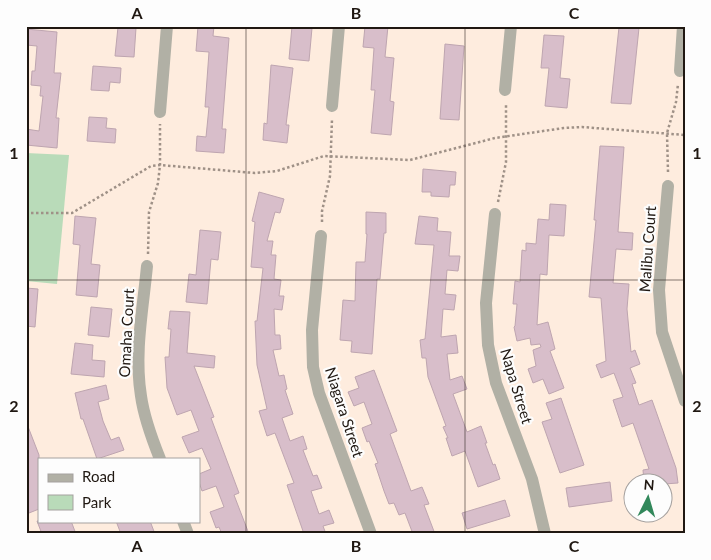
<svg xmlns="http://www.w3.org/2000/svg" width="711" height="560" viewBox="0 0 711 560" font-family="Lato,sans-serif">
  <rect width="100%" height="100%" fill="#feecde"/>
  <polygon fill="#b9dbb9" points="26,153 69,155 57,284 26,281"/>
  <g fill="#d8beca" stroke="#bea5b0">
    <polygon points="198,26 214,26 213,36 229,38 222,129 226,129 224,153 196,151 197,136 206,137 209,107 205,107 209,52 196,51"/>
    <polygon points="292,26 312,28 309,61 289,59"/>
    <polygon points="365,26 388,26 385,57 394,58 390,101 394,102 391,135 371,133 375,90 371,90 374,48 363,47"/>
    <polygon points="118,27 136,28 134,57 115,56"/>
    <polygon points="619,27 639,28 631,104 611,103"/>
    <polygon points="26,29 57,32 54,73 61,73 56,118 59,118 57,148 26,145 26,129 39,131 43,96 40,96 41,86 31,85 32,71 35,71 37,46 26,45"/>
    <polygon points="544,35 564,36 560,78 570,79 567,108 545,106 549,68 541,68"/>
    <polygon points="445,44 464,46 459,120 440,119"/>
    <polygon points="271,65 293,68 286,125 289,125 287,143 263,140 264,123 267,124"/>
    <polygon points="93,66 121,68 120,83 110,82 109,91 91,90"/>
    <polygon points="89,117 107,118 106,128 116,129 115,143 87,141"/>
    <polygon points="600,146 624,147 618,232 633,233 632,250 616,249 613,283 629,284 627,309 631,352 635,350 640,364 630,368 636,383 632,384 639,405 652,400 676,468 678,483 664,484 664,482 644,482 643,470 649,469 633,423 622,427 613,400 623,397 614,373 601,378 596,365 606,361 601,298 589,297 596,220 594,220"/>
    <polygon points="423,169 456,172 455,185 450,185 449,197 431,196 431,192 422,192"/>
    <polygon points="259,192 284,199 280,213 275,212 267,241 273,241 271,255 276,255 274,279 281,280 279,296 284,296 282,310 274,309 275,335 280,335 281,349 273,350 279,376 284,375 287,389 285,390 293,414 282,418 290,441 303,436 307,449 303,450 313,476 317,475 322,488 311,491 319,514 329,510 334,523 323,526 326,534 304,534 287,485 294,483 275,433 267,436 259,411 267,409 257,365 255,321 257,321 263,268 251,267 255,222 252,221"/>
    <polygon points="550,204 566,205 564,236 549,235 547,275 540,274 537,325 548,322 555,349 550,351 564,388 549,394 543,379 533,383 528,369 536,366 533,350 541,347 540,344 531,345 530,338 517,341 514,327 515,326 517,304 513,304 515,281 520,282 522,250 526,251 526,243 536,244 538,219 549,220"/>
    <polygon points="366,212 386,213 386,233 384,233 380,279 377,279 372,354 351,352 352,341 340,340 343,300 355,301 356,262 365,262 367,234 366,234"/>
    <polygon points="75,216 96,218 91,264 100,265 97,297 76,295 80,245 73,244"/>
    <polygon points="419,216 438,218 437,231 451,232 449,256 460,256 458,271 447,270 445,294 456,295 454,310 443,309 441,337 456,335 458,353 447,354 450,380 462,376 467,389 453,394 467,432 481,426 487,443 485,443 493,465 495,464 500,479 478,487 465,451 452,456 446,438 448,438 443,427 446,426 428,377 426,358 422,358 420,340 425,339 434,245 415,244"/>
    <polygon points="200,230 221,232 218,260 211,259 207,304 186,302 189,274 196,275"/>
    <polygon points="26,288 38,289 35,327 26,326"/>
    <polygon points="91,307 112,309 109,337 88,335"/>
    <polygon points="170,311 190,312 187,353 215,356 214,368 194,366 214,417 211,418 239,493 234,495 249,534 222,534 219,527 216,528 210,512 224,507 216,486 202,491 199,482 199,474 211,469 202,448 189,453 182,437 199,431 191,410 177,415 167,388 165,357 169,357 171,329 168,329"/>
    <polygon points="75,343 93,345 92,360 105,361 104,377 71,374"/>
    <polygon points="374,370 397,431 390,434 411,491 422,487 429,504 424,505 435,534 413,534 405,513 399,515 394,503 389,504 384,491 375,464 378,463 369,441 367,442 362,428 372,424 364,402 354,406 348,392 359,388 355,377"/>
    <polygon points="106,385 109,399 98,402 103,421 111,440 119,437 124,450 97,459 83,419 81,419 75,393"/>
    <polygon points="561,398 584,465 560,473 542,422 552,419 546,403"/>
    <polygon points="27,424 39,455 39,509 29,513 26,505"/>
    <polygon points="610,482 612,501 569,507 566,488"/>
    <polygon points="505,500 510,516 467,529 462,513"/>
    <polygon points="37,521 71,521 76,534 42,534"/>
    <polygon points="116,521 150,521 155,534 121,534"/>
  </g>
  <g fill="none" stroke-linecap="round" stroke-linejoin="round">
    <g stroke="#9f9187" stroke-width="2.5" stroke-dasharray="2.5 2.5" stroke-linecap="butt">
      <polyline points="668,172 667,133 676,102 678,84"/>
      <polyline points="498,202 506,162 506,104"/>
      <polyline points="26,213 72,213 151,166 160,165 255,173 277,171 324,156 410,160 495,138 564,128 582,127 685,135"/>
      <polyline points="322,222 322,211 330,176 332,119"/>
      <polyline points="148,254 149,212 158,183 160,165 160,124"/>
    </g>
    <g stroke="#b1b0a5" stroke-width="12">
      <polyline points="680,71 683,26"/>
      <polyline points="505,90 511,26"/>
      <polyline points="332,106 339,26"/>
      <polyline points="160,112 167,26"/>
      <polyline points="668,186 659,290 662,332 685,401"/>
      <polyline points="495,214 486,303 488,345 496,383 532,479 545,534"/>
      <polyline points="321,236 312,330 313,367 319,393 371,534"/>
      <path d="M147,266c-4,43 -13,87 -6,130 3,22 11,43 19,63"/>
      <polyline points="183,521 188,534"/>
    </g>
  </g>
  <path fill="none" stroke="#201812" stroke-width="1" stroke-opacity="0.55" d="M246,26v508M465,26v508M26,280h659"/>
  <g text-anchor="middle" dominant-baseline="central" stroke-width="4.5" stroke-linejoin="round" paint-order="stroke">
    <g font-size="15" fill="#201812" stroke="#fdfdfd">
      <text transform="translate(647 249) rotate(-86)">Malibu Court</text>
      <text transform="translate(126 333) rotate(-87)">Omaha Court</text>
      <text transform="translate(517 386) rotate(73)">Napa Street</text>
      <text transform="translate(345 412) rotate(72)">Niagara Street</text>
    </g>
  </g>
  <rect width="711" height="560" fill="none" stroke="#fdfdfd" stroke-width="55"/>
  <rect x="38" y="458" width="162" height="65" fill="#fdfdfd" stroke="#a5a19f"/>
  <rect x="48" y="474" width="25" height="8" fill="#b1b0a5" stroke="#a5a19f"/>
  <text x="82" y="482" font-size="15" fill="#201812">Road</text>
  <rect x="48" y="495" width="25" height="15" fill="#b9dbb9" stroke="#a5a19f"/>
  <text x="82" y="508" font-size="15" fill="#201812">Park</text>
  <g transform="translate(648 498) rotate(5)"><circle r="24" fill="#fdfdfd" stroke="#a5a19f"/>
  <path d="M0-4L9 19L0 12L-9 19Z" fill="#32885b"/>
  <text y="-8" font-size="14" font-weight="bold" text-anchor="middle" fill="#201812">N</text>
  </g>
  <rect x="28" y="28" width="656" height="504" fill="none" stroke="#201812" stroke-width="2"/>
  <g font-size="16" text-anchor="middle" font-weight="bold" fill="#201812">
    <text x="137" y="19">A</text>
    <text x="356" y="19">B</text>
    <text x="574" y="19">C</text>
    <text x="14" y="159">1</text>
    <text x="697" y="159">1</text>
    <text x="14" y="412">2</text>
    <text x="697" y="412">2</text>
    <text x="137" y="552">A</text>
    <text x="356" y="552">B</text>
    <text x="574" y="552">C</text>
  </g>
</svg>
